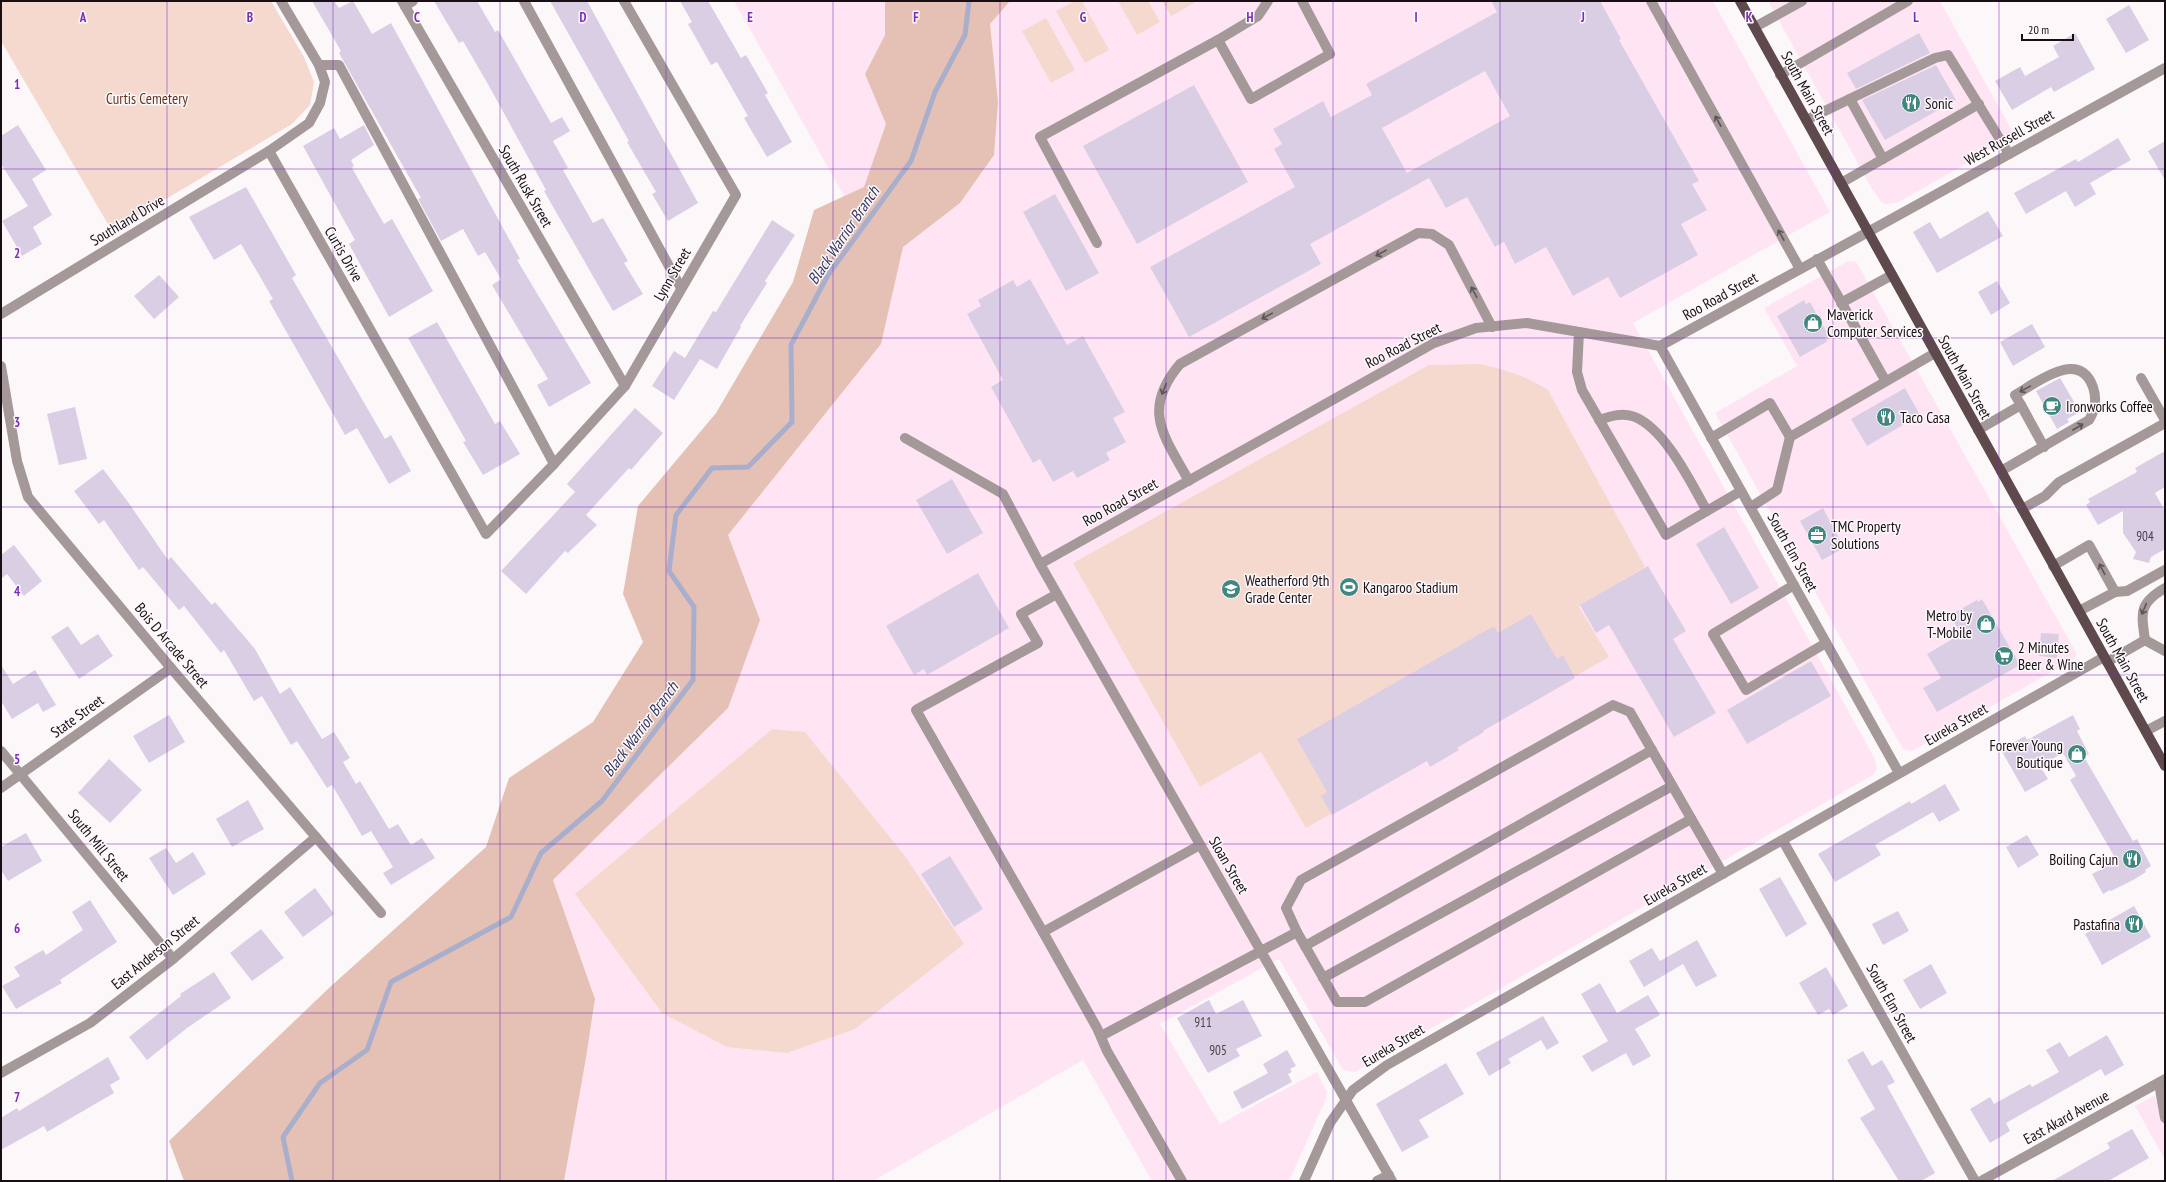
<svg xmlns="http://www.w3.org/2000/svg" width="2166" height="1182" viewBox="0 0 2166 1182" font-family="'PT Sans Narrow',sans-serif">
  <rect width="100%" height="100%" fill="#fcf8fa"/>
  <g fill="#ffe5f4">
    <polygon points="734,1 1713,1 1830,212 1633,323 1875,759 1877,768 1875,772 1873,775 1355,1072 1346,1071 1342,1068 1279,959 1160,1024 1220,1124 1317,1072 1327,1092 1326,1099 1289,1181 1152,1181 1083,1060 873,1181 564,1181 586,1058 595,999 553,880 694,607 848,203"/>
    <polygon points="1768,1 1940,1 2015,136 1899,202 1888,204 1882,203 1872,189"/>
    <polygon points="1848,261 1856,262 1858,265 2077,654 2073,660 1912,751 1904,750 1901,746 1715,413 1797,366 1764,308"/>
    <polygon points="2165,1090 2165,1160 2135,1106"/>
  </g>
  <g fill="#f5d9ce">
    <polygon points="1,1 271,1 304,57 314,82 310,105 292,124 112,231 1,41"/>
    <polygon points="1075,1 1082,1 1109,50 1085,63 1056,11"/>
    <polygon points="1118,1 1148,1 1160,22 1137,35"/>
    <polygon points="1162,1 1193,1 1194,3 1171,16"/>
    <polygon points="1046,18 1075,70 1051,83 1022,31"/>
    <path d="M1479,364c25,5 47,12 69,26l97,177 -66,40 30,50 -303,171 -45,-76 -61,35 -127,-224 356,-198z"/>
    <polygon points="772,729 805,732 905,856 964,944 855,1029 787,1053 727,1047 662,1013 575,894"/>
  </g>
  <polygon fill="#e4c1b4" points="885,1 1010,1 990,24 998,102 994,155 960,203 903,247 881,344 728,535 760,620 728,708 553,880 595,999 586,1058 564,1181 184,1181 169,1141 330,987 486,847 509,778 593,722 643,642 623,594 638,506 716,413 793,282 814,210 864,187 886,124 865,74 885,35"/>
  <g fill="none" stroke-linecap="round" stroke-linejoin="round">
    <polyline stroke="#a9aecc" stroke-width="5" points="292,1181 283,1137 320,1083 367,1050 391,982 511,917 541,853 602,801 693,680 694,607 669,571 676,515 712,468 748,467 792,422 791,345 828,275 911,161 935,92 965,35 969,1"/>
  </g>
  <g fill="#dacee4" fill-rule="evenodd">
    <polygon points="312,1 334,1 339,8 353,1 372,34 391,23 520,259 517,260 591,383 549,407 537,385 548,379 492,285 501,279 485,252 478,256 463,229 441,241 418,199 421,198 339,53 341,51"/>
    <polygon points="434,1 477,1 495,32 498,30 551,123 562,117 570,131 553,141 568,168 563,170 593,223 603,218 628,261 624,263 643,294 613,311 544,191 546,190 489,86 463,41 459,43"/>
    <polygon points="550,1 587,1 698,203 668,221 652,194 656,192 627,142 629,141"/>
    <polygon points="680,1 708,1 741,58 746,55 768,93 765,95 792,142 767,157 744,118 748,116 717,62 711,65 688,24 692,22"/>
    <path d="M1491,1h109l21,38 -2,1 80,141 -7,3 15,26 -26,14 17,31 -78,43 -12,-21 -35,19 -27,-49 -31,17 -11,-22 -9,5 -28,-50 -21,11 -17,-30 -119,66 11,20 -132,73 -39,-70 145,-80 -21,-38 8,-5 -9,-15 50,-28 8,16 41,-22 -6,-11 131,-72zM1485,71l25,45 -103,57 -25,-45z"/>
    <polygon points="2129,5 2149,40 2126,53 2106,19"/>
    <polygon points="1919,33 1930,53 1856,89 1847,73"/>
    <polygon points="2075,33 2095,69 2054,92 2051,87 2012,110 1995,81 2020,67 2025,76 2059,57 2053,46"/>
    <polygon points="1936,65 1956,100 1885,140 1862,100"/>
    <polygon points="1194,85 1248,182 1137,244 1083,146"/>
    <polygon points="18,125 46,170 32,179 52,215 33,227 42,244 22,256 2,221 28,206 1,164 1,136"/>
    <polygon points="364,125 374,145 351,160 354,166 352,168 384,224 392,219 433,291 389,317 349,244 355,240 303,146 334,128 340,139"/>
    <polygon points="2118,138 2131,160 2090,183 2096,194 2075,207 2066,191 2026,214 2014,193 2076,159 2078,162"/>
    <polygon points="2165,141 2165,180 2148,151"/>
    <polygon points="246,187 296,275 292,278 385,439 391,435 411,471 389,484 357,428 345,435 269,301 273,299 241,244 214,260 189,217"/>
    <polygon points="1055,194 1099,273 1066,291 1023,212"/>
    <polygon points="1988,211 2003,236 1937,273 1913,232 1930,222 1940,239"/>
    <polygon points="772,220 795,235 765,281 767,283 740,326 741,327 717,369 700,359 674,400 652,386 674,351 685,358 713,311 716,312"/>
    <polygon points="159,275 179,297 154,319 134,296"/>
    <polygon points="1030,279 1067,345 1083,336 1125,412 1113,418 1126,442 1106,453 1110,460 1077,478 1073,471 1053,482 1040,459 1033,463 991,387 1003,380 967,314 981,306 978,300 1013,280 1017,287"/>
    <polygon points="1997,281 2010,303 1991,315 1978,292"/>
    <polygon points="1804,300 1806,304 1810,302 1829,336 1825,338 1828,341 1800,357 1777,316"/>
    <polygon points="437,322 495,424 500,421 520,454 483,475 463,442 466,441 408,338"/>
    <polygon points="2032,324 2045,347 2013,366 2000,342"/>
    <polygon points="2060,378 2080,412 2067,419 2069,422 2057,429 2036,391"/>
    <polygon points="1905,388 1920,415 1867,446 1851,419"/>
    <polygon points="75,407 87,459 59,465 47,414"/>
    <polygon points="635,408 663,433 631,470 629,468 586,515 597,525 568,553 565,551 526,594 501,571 575,492 567,484"/>
    <polygon points="2165,451 2165,487 2155,493 2165,511 2165,549 2151,557 2149,563 2133,559 2136,552 2123,533 2123,511 2098,525 2086,505 2090,502 2088,499 2137,472 2135,468"/>
    <polygon points="103,469 128,502 168,560 171,557 212,605 215,602 255,649 280,694 290,687 322,739 334,732 350,758 343,762 356,784 360,781 389,829 398,824 411,845 422,838 435,858 391,885 383,873 393,867 371,831 362,836 332,785 327,788 297,741 291,745 262,696 254,701 224,650 221,653 184,606 179,610 143,567 139,570 104,520 99,524 74,491"/>
    <polygon points="952,479 983,533 947,554 916,500"/>
    <polygon points="1823,508 1844,548 1822,560 1800,521"/>
    <polygon points="1724,527 1759,588 1731,604 1696,544"/>
    <polygon points="14,545 42,581 24,596 7,574 1,579 1,555"/>
    <polygon points="1648,566 1686,631 1673,639 1716,713 1674,737 1609,625 1596,633 1580,605"/>
    <polygon points="978,573 1009,628 927,675 924,669 914,675 886,626"/>
    <polygon points="1982,599 2020,665 1937,712 1923,688 1941,678 1927,654 1961,634 1950,615 1977,600 1978,602"/>
    <polygon points="1531,614 1557,659 1563,655 1575,678 1483,731 1484,732 1457,748 1459,750 1430,767 1427,761 1332,815 1321,796 1327,792 1297,739 1494,626 1498,633"/>
    <polygon points="68,626 81,645 98,634 113,656 79,679 51,637"/>
    <polygon points="2041,633 2059,634 2057,658 2039,656"/>
    <polygon points="1811,661 1831,696 1747,744 1727,710"/>
    <polygon points="1,665 13,684 35,670 56,705 43,712 38,703 12,719 1,701"/>
    <polygon points="169,715 185,742 149,763 133,736"/>
    <polygon points="2073,715 2080,729 2077,731 2089,754 2084,757 2133,841 2137,839 2151,866 2145,870 2146,872 2135,879 2111,891 2110,890 2103,894 2092,874 2102,869 2099,863 2114,856 2070,780 2076,776 2063,753 2040,766 2048,779 2025,792 2001,750 2025,736 2027,740"/>
    <polygon points="109,759 142,790 110,823 78,793"/>
    <polygon points="1945,784 1960,810 1939,822 1933,812 1875,845 1881,855 1835,882 1818,854 1910,801 1911,804"/>
    <polygon points="248,800 264,829 232,847 216,819"/>
    <polygon points="26,833 42,861 8,881 1,870 1,847"/>
    <polygon points="2027,835 2039,855 2018,868 2006,847"/>
    <polygon points="166,848 176,863 193,852 206,874 173,895 149,858"/>
    <polygon points="950,856 983,909 954,927 921,874"/>
    <polygon points="1780,877 1807,924 1786,937 1759,889"/>
    <polygon points="315,888 334,914 303,937 284,912"/>
    <polygon points="90,900 117,942 60,980 62,983 16,1009 2,986 20,976 14,967 43,950 46,955 83,930 72,912"/>
    <polygon points="2134,906 2151,937 2102,965 2085,934"/>
    <polygon points="1898,911 1909,931 1883,945 1872,924"/>
    <polygon points="261,929 284,958 252,981 230,953"/>
    <polygon points="1697,940 1717,976 1696,987 1683,964 1644,987 1629,961 1652,948 1660,961"/>
    <polygon points="1931,964 1947,993 1920,1009 1903,980"/>
    <polygon points="1826,967 1848,1006 1833,1015 1829,1009 1818,1015 1799,983"/>
    <polygon points="214,972 231,998 187,1028 147,1060 129,1037 181,996 180,994"/>
    <polygon points="1600,983 1617,1013 1648,995 1660,1015 1635,1029 1651,1056 1633,1066 1626,1053 1592,1072 1582,1056 1608,1041 1581,994"/>
    <polygon points="1209,1000 1216,1014 1243,1000 1262,1036 1236,1049 1240,1056 1208,1073 1177,1018"/>
    <polygon points="1543,1016 1559,1043 1547,1050 1541,1040 1508,1059 1511,1063 1489,1076 1476,1053"/>
    <polygon points="2107,1035 2124,1065 2105,1076 2101,1069 2006,1123 2010,1131 1990,1143 1970,1109 1990,1097 1994,1104 2030,1084 2032,1087 2059,1072 2046,1050 2060,1042 2069,1057"/>
    <polygon points="1287,1050 1296,1066 1290,1069 1292,1072 1288,1074 1292,1082 1242,1109 1233,1092 1268,1073 1263,1064"/>
    <polygon points="1863,1051 1872,1066 1882,1060 1895,1082 1887,1086 1935,1173 1921,1181 1899,1181 1860,1118 1875,1109 1847,1060"/>
    <polygon points="108,1057 120,1079 110,1085 114,1093 47,1132 44,1126 1,1150 1,1118 17,1108 19,1111"/>
    <polygon points="1446,1063 1464,1094 1419,1120 1429,1137 1402,1152 1376,1104"/>
    <polygon points="2132,1129 2149,1158 2108,1181 2052,1181 2110,1148 2107,1143"/>
  </g>
  <g fill="none" stroke-linecap="round" stroke-linejoin="round">
    <g stroke="#a49899" stroke-width="10">
      <polyline points="524,1 681,288"/>
      <polyline points="1651,1 1800,269"/>
      <polyline points="405,6 413,1"/>
      <polyline points="1755,27 1802,1"/>
      <polyline points="1218,40 1251,99 1330,54 1302,1"/>
      <polyline points="319,65 339,65 554,464"/>
      <polyline points="1780,75 1908,1"/>
      <polyline points="1850,99 1883,159"/>
      <polyline points="1806,120 1935,58 1948,55 2009,154"/>
      <polyline points="1841,183 1979,104"/>
      <polyline points="1097,243 1040,137 1218,40 1258,16 1268,1"/>
      <polyline points="1817,259 1885,380"/>
      <polyline points="1841,303 1892,275"/>
      <polyline points="1579,332 1577,372 1582,390 1666,535 1741,491"/>
      <polyline points="2141,378 2165,420"/>
      <path d="M1599,420c12,-4 24,-8 36,-3 31,13 56,66 72,94"/>
      <polyline points="1978,430 2021,405 2044,447"/>
      <polyline points="905,438 1003,494 1040,564"/>
      <polyline points="1711,438 1770,403 1790,437"/>
      <path d="M2001,471l88,-51c7,-11 8,-21 4,-33 -14,-39 -57,-4 -78,8l6,10"/>
      <path d="M1189,481c-25,-45 -48,-71 -9,-117l238,-131 14,1 17,11 43,82"/>
      <polyline points="1751,507 1777,490 1790,437 1935,353"/>
      <polyline points="2022,509 2045,496 2059,482 2165,423"/>
      <polyline points="2053,566 2089,545 2115,592"/>
      <polyline points="1794,585 1713,634 1746,690 1826,643"/>
      <polyline points="2079,611 2115,592 2127,591 2165,570"/>
      <path d="M2145,640c-4,-28 -6,-37 20,-52"/>
      <polyline points="2145,640 2165,651"/>
      <polyline points="2107,662 2145,640"/>
      <polyline points="2146,731 2165,721"/>
      <polyline points="1043,932 916,710 1038,643 1021,614 1057,594"/>
      <polyline points="1297,932 1337,1002 1365,1002 1691,819"/>
      <polyline points="1305,946 1652,750"/>
      <polyline points="1323,978 1672,786"/>
      <polyline points="1101,1036 1297,932 1286,908 1301,880 1613,705 1630,712 1723,874"/>
      <polyline points="2159,1083 2165,1118"/>
      <polyline points="1182,1181 1107,1051 1097,1028 1043,932 1200,845"/>
    </g>
    <g stroke="#a49899" stroke-width="10">
      <polyline points="402,1 625,386"/>
      <polyline points="269,151 486,534 554,464 625,386 736,195 624,1"/>
      <polyline points="1,314 269,151 309,123 320,103 325,82 319,65 281,1"/>
      <polyline points="1660,346 1899,773"/>
      <polyline points="1,366 17,461 28,497 171,668 381,913"/>
      <polyline points="1,751 173,959"/>
      <polyline points="1,788 171,668"/>
      <polyline points="1783,841 1975,1181"/>
      <polyline points="1,1073 90,1023 173,959 316,837"/>
      <polyline points="1377,1181 1389,1175"/>
      <polyline points="1392,1181 1040,564 1434,343 1476,328 1527,323 1660,346 1868,232"/>
      <polyline points="1981,1181 2165,1079"/>
    </g>
    <g stroke="#a49899" stroke-width="10">
      <polyline points="1868,232 2165,68"/>
      <polyline points="1304,1181 1330,1123 1353,1090 1387,1065 2104,657"/>
    </g>
    <polyline stroke="#5e4a4c" stroke-width="10" points="1740,1 2165,766"/>
  </g>
  <defs><path id="oneway-shaft" d="M-6 0H5M1.5-3L5.5 0L1.5 3" fill="none" stroke-width="1.6" stroke-linecap="round" stroke-linejoin="round"/></defs>
  <g stroke="#5e5456">
    <use href="#oneway-shaft" transform="translate(1718 121) rotate(-119)"/>
    <use href="#oneway-shaft" transform="translate(1781 235) rotate(-119)"/>
    <use href="#oneway-shaft" transform="translate(1381 253) rotate(151)"/>
    <use href="#oneway-shaft" transform="translate(1474 292) rotate(-118)"/>
    <use href="#oneway-shaft" transform="translate(1267 316) rotate(151)"/>
    <use href="#oneway-shaft" transform="translate(1164 389) rotate(112)"/>
    <use href="#oneway-shaft" transform="translate(2025 389) rotate(151)"/>
    <use href="#oneway-shaft" transform="translate(2078 427) rotate(-30)"/>
    <use href="#oneway-shaft" transform="translate(2102 569) rotate(-118)"/>
    <use href="#oneway-shaft" transform="translate(2144 609) rotate(112)"/>
  </g>
  <path fill="none" stroke="#7b2cbf" stroke-width="1" stroke-opacity="0.55" d="M167,1v1180M333,1v1180M500,1v1180M666,1v1180M833,1v1180M1000,1v1180M1166,1v1180M1333,1v1180M1500,1v1180M1666,1v1180M1833,1v1180M1999,1v1180M1,169h2164M1,338h2164M1,507h2164M1,675h2164M1,844h2164M1,1013h2164"/>
  <defs>
    <g id="restaurant-disc" transform="scale(1)"><circle r="9.5" fill="#41877f" stroke="#fcf8fa"/><path d="M-5-6h1v4h1v-4h1v4h1v-4h1v5L-1.5 .5V6h-2V.5L-5-1ZM5-6V6H3V1.5H1.5Q1.5-4 5-6Z" fill="#fff"/></g>
    <g id="shop-disc" transform="scale(1)"><circle r="9.5" fill="#41877f" stroke="#fcf8fa"/><path d="M-5-2.5h2.3a2.7 3.5 0 0 1 5.4 0H5L5.5 6h-11ZM-1.5-2.5h3a1.5 2.3 0 0 0-3 0Z" fill="#fff"/></g>
    <g id="cafe-disc" transform="scale(1)"><circle r="9.5" fill="#41877f" stroke="#fcf8fa"/><path d="M-5.5-4.5H6V0H3Q3 3.5 0 3.5H-2.5Q-5.5 3.5-5.5 0ZM3-3.2v2h1.7v-2ZM-6 4.5H4V6H-6Z" fill="#fff"/></g>
    <g id="office-disc" transform="scale(1)"><circle r="9.5" fill="#41877f" stroke="#fcf8fa"/><path d="M-6-3h4V-5.5h4V-3h4V5H-6ZM-1-4.5V-3h2v-1.5ZM-6 0V1H6V0Z" fill="#fff"/></g>
    <g id="stadium-disc" transform="scale(1)"><circle r="9.5" fill="#41877f" stroke="#fcf8fa"/><path d="M0-5a6.5 5 0 1 0 0 10a6.5 5 0 1 0 0-10ZM-3.5-1.8h7v3.6h-7Z" fill="#fff"/></g>
    <g id="school-disc" transform="scale(1)"><circle r="9.5" fill="#41877f" stroke="#fcf8fa"/><path d="M0-5L7-2L0 1L-7-2ZM-4 1L0 2.5L4 1V4Q0 6-4 4Z" fill="#fff"/></g>
    <g id="supermarket-disc" transform="scale(1)"><circle r="9.5" fill="#41877f" stroke="#fcf8fa"/><path d="M-6-5.5h2.5l.6 2H6L4.5 2H-2.5L-4.4-4H-6ZM-1.5 3.2a1.3 1.3 0 1 0 .1 0ZM3 3.2a1.3 1.3 0 1 0 .1 0Z" fill="#fff"/></g>
  </defs>
  <g fill-rule="evenodd">
    <use href="#restaurant-disc" x="1911" y="103"/>
    <use href="#shop-disc" x="1813" y="323"/>
    <use href="#cafe-disc" x="2052" y="406"/>
    <use href="#restaurant-disc" x="1886" y="417"/>
    <use href="#office-disc" x="1817" y="535"/>
    <use href="#stadium-disc" x="1349" y="587"/>
    <use href="#school-disc" x="1231" y="589"/>
    <use href="#shop-disc" x="1986" y="624"/>
    <use href="#supermarket-disc" x="2004" y="656"/>
    <use href="#shop-disc" x="2077" y="754"/>
    <use href="#restaurant-disc" x="2132" y="859"/>
    <use href="#restaurant-disc" x="2134" y="924"/>
  </g>
  <g text-anchor="middle" dominant-baseline="central" stroke-width="3" stroke-linejoin="round" paint-order="stroke">
    <g font-size="13" fill="#483f48">
      <text x="2145" y="536">904</text>
      <text x="1203" y="1022">911</text>
      <text x="1218" y="1050">905</text>
    </g>
    <g font-size="15" fill="#170f14" stroke="#fcf8fa">
      <text transform="translate(1808 93) rotate(61)">South Main Street</text>
      <text transform="translate(2009 137) rotate(-29)">West Russell Street</text>
      <text transform="translate(526 186) rotate(60)">South Rusk Street</text>
      <text transform="translate(127 220) rotate(-31)">Southland Drive</text>
      <text transform="translate(344 254) rotate(60)">Curtis Drive</text>
      <text transform="translate(672 274) rotate(-60)">Lynn Street</text>
      <text transform="translate(1720 296) rotate(-29)">Roo Road Street</text>
      <text transform="translate(1403 345) rotate(-27)">Roo Road Street</text>
      <text transform="translate(1965 377) rotate(61)">South Main Street</text>
      <text transform="translate(1120 502) rotate(-29)">Roo Road Street</text>
      <text transform="translate(1793 552) rotate(61)">South Elm Street</text>
      <text transform="translate(172 645) rotate(50)">Bois D Arcade Street</text>
      <text transform="translate(2123 660) rotate(61)">South Main Street</text>
      <text transform="translate(77 716) rotate(-36)">State Street</text>
      <text transform="translate(1956 724) rotate(-30)">Eureka Street</text>
      <text transform="translate(99 845) rotate(51)">South Mill Street</text>
      <text transform="translate(1229 865) rotate(60)">Sloan Street</text>
      <text transform="translate(1675 884) rotate(-30)">Eureka Street</text>
      <text transform="translate(155 952) rotate(-39)">East Anderson Street</text>
      <text transform="translate(1892 1003) rotate(61)">South Elm Street</text>
      <text transform="translate(1393 1045) rotate(-31)">Eureka Street</text>
      <text transform="translate(2066 1117) rotate(-29)">East Akard Avenue</text>
    </g>
    <g font-size="15" fill="#643622" stroke="#fcf8fa">
      <text x="147" y="98">Curtis Cemetery</text>
    </g>
    <g font-size="15" fill="#170f14" stroke="#fcf8fa" text-anchor="start">
      <text x="1925" y="103">Sonic</text>
      <text x="1827" y="314">Maverick<tspan x="1827" dy="17">Computer Services</tspan></text>
      <text x="2066" y="406">Ironworks Coffee</text>
      <text x="1900" y="417">Taco Casa</text>
      <text x="1831" y="526">TMC Property<tspan x="1831" dy="17">Solutions</tspan></text>
      <text x="1245" y="580">Weatherford 9th<tspan x="1245" dy="17">Grade Center</tspan></text>
      <text x="1363" y="587">Kangaroo Stadium</text>
      <text x="1972" y="615" text-anchor="end">Metro by<tspan x="1972" dy="17">T-Mobile</tspan></text>
      <text x="2018" y="647">2 Minutes<tspan x="2018" dy="17">Beer &amp; Wine</tspan></text>
      <text x="2063" y="745" text-anchor="end">Forever Young<tspan x="2063" dy="17">Boutique</tspan></text>
      <text x="2118" y="859" text-anchor="end">Boiling Cajun</text>
      <text x="2120" y="924" text-anchor="end">Pastafina</text>
    </g>
    <g font-size="16" font-style="italic" fill="#343661" stroke="#fcf8fa">
      <text transform="translate(843 235) rotate(-56)">Black Warrior Branch</text>
      <text transform="translate(640 729) rotate(-53)">Black Warrior Branch</text>
    </g>
  </g>
  <g font-size="13" text-anchor="middle" font-weight="bold" fill="#7b2cbf" stroke="#fcf8fa" stroke-width="3" stroke-linejoin="round" paint-order="stroke">
    <text x="83" y="22">A</text>
    <text x="250" y="22">B</text>
    <text x="417" y="22">C</text>
    <text x="583" y="22">D</text>
    <text x="750" y="22">E</text>
    <text x="916" y="22">F</text>
    <text x="1083" y="22">G</text>
    <text x="1250" y="22">H</text>
    <text x="1416" y="22">I</text>
    <text x="1583" y="22">J</text>
    <text x="1749" y="22">K</text>
    <text x="1916" y="22">L</text>
    <text x="17" y="89">1</text>
    <text x="17" y="258">2</text>
    <text x="17" y="427">3</text>
    <text x="17" y="596">4</text>
    <text x="17" y="764">5</text>
    <text x="17" y="933">6</text>
    <text x="17" y="1102">7</text>
  </g>
  <rect width="2166" height="1182" fill="none" stroke="#170f14" stroke-width="4"/>
  <path d="M2022 34v6h51v-6" fill="none" stroke="#170f14" stroke-width="2"/>
  <text x="2028" y="34" font-size="12" fill="#170f14" stroke="#fcf8fa" stroke-width="3" paint-order="stroke">20 m</text>
</svg>
